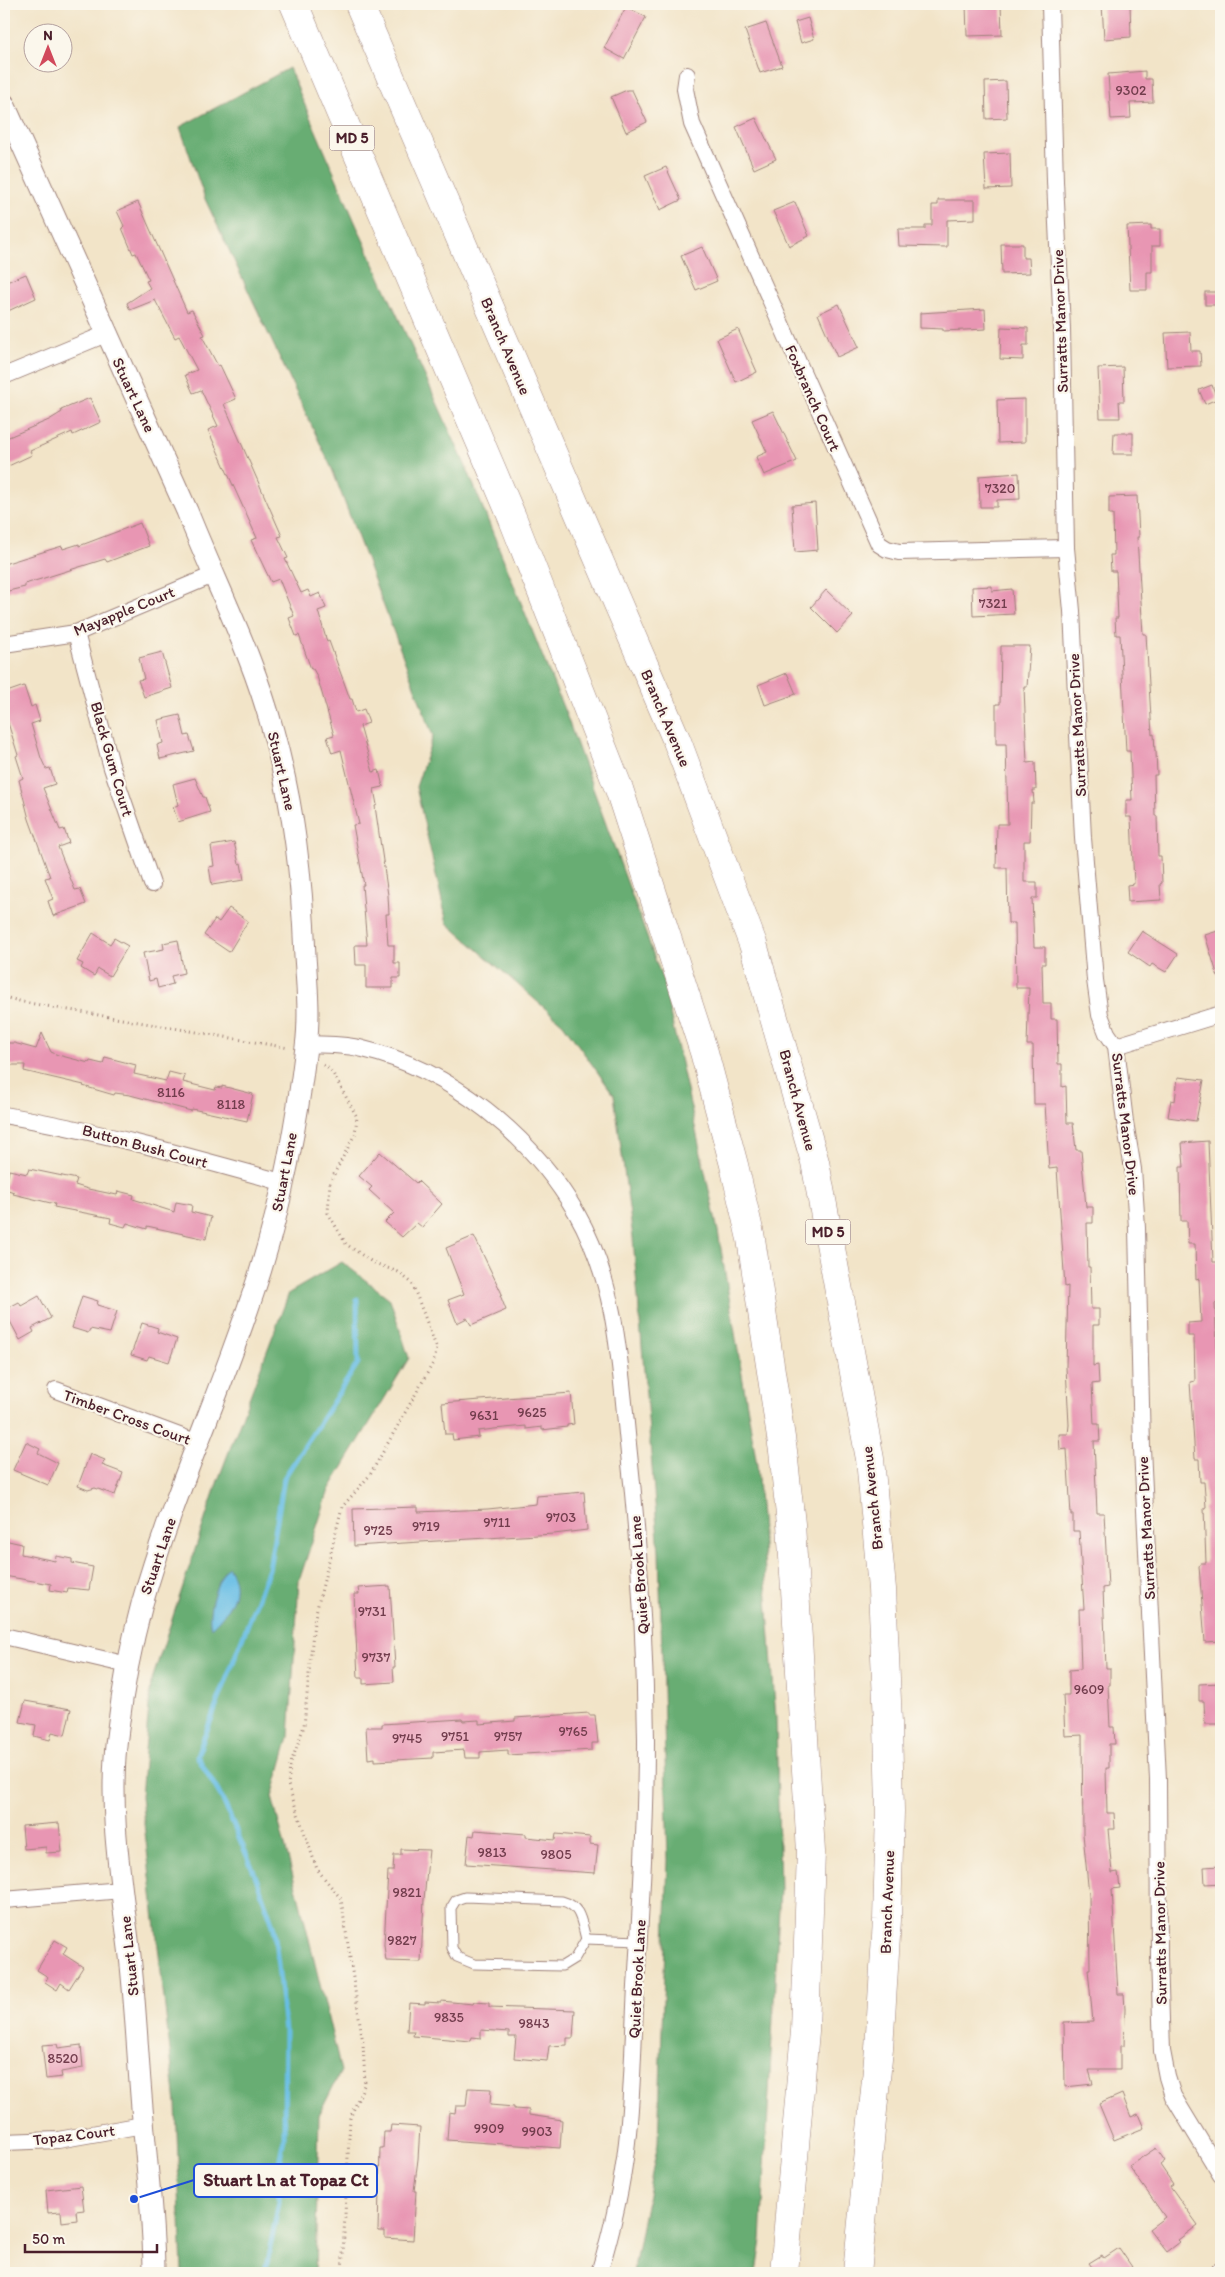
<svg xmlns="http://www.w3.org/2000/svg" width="1225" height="2277" viewBox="0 0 1225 2277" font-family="Itim,sans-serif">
  <rect width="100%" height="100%" fill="#fbf7ec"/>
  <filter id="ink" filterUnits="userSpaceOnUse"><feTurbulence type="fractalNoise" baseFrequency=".02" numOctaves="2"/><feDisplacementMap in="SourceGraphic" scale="10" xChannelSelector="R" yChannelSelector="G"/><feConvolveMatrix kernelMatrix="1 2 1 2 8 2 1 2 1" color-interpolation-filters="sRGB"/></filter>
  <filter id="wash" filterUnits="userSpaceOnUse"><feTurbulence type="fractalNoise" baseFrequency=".0096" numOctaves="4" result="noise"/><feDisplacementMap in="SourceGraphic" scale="20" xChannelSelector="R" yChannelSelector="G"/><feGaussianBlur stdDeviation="1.12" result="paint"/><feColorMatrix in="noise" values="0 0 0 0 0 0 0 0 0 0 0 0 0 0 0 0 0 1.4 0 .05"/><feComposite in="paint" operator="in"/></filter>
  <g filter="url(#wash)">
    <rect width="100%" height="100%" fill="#f2e4c8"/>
    <g fill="#68ad73" stroke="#59664f">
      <polygon points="289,68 355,222 468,471 567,717 663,981 718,1231 757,1465 776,1718 780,1890 761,2240 756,2273 633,2273 658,2142 668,1860 659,1552 633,1238 614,1095 563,1024 447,923 416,787 433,736 332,469 205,199 180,127"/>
      <polygon points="342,1262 390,1299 409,1358 329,1490 299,1581 289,1737 272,1797 301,1906 341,2071 319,2115 315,2273 182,2273 176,2104 141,1797 151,1683 217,1483 289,1293"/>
    </g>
    <path fill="#68bee5" stroke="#596e88" d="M228,1567c17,23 1,44 -17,61 -5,-16 6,-50 17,-61z"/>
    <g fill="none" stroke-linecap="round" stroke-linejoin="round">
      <polyline stroke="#68bee5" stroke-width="5" points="265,2273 279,2202 279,2163 284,2138 285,2031 274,1928 254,1872 222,1798 197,1756 269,1569 284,1478 358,1363 357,1299"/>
    </g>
    <g id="blocks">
      <g fill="#e896b3">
        <polygon points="966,4 1001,4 1002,35 967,36"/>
        <polygon points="1102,4 1130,4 1131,37 1104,39"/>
        <polygon points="626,7 646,17 624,59 604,48"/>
        <polygon points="808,18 814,39 801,43 795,22"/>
        <polygon points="766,23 782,66 760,73 745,30"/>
        <polygon points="1145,71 1145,79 1152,79 1153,102 1130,103 1131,118 1111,119 1108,74"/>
        <polygon points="1006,81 1007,118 986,119 985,82"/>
        <polygon points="627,90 632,90 647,122 626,132 611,97"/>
        <polygon points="756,118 776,159 754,169 736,127"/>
        <polygon points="1010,153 1011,188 986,189 984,154"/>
        <polygon points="666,167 681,200 660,210 645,176"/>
        <polygon points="938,200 975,200 975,219 947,220 947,247 899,246 898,229 925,229 925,225 932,225 932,205 938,205"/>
        <polygon points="138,202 187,312 192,310 205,335 202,336 218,366 220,365 236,399 224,404 282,536 278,537 288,558 285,559 301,593 308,590 311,597 320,593 326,608 318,611 327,642 329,641 350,699 352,699 356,712 364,709 369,723 360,726 373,772 379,770 383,787 374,789 377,805 375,806 388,895 389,914 386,914 388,945 394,945 394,963 400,963 400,978 393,978 393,988 366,988 366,965 356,965 355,945 367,945 362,885 364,885 353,825 359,824 341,750 332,753 327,737 334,735 317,676 313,669 311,669 299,635 296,636 289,618 294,616 279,579 271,582 251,540 257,538 208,430 218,426 201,390 193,393 185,375 197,370 179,336 175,338 155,300 130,310 127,303 150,288 146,281 149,280 136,253 133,254 122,228 124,226 117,211"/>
        <polygon points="795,202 809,236 789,246 773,211"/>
        <polygon points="1151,225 1151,229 1160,229 1160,246 1152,246 1152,272 1147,272 1147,290 1130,290 1127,226"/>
        <polygon points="1001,244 1023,244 1023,258 1029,258 1030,273 1002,274"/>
        <polygon points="702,247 717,281 696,290 681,256"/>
        <polygon points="26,274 36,298 8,311 4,302 4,283"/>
        <rect x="1205" y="292" width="16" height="13"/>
        <polygon points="839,304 859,347 837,357 818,314"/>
        <polygon points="985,309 986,329 943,331 943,329 920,328 920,313"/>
        <polygon points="1001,327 1028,328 1028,345 1023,345 1023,360 1000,359"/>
        <polygon points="738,329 757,372 736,382 717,339"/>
        <polygon points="1190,332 1191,351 1200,351 1201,366 1167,367 1165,333"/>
        <polygon points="1123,367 1124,401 1119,401 1120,418 1100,418 1098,368"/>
        <polygon points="1212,385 1217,399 1205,404 1199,390"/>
        <polygon points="90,398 101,422 73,435 72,432 30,451 32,455 4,468 4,439 49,420 62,412 61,410"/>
        <polygon points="1025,399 1025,442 998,443 997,400"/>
        <polygon points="773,411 797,461 764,475 756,457 767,452 752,420"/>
        <polygon points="1114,433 1133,433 1133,454 1113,454"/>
        <polygon points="1019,473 1020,499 997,500 997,507 980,507 979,476"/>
        <polygon points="1137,496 1139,537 1137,537 1143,634 1146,634 1152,735 1154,734 1155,751 1156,751 1157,775 1154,775 1155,816 1157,816 1158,856 1161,856 1162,883 1160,884 1161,900 1128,902 1127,885 1134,884 1131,817 1126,817 1126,800 1132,800 1130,751 1126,751 1120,635 1116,635 1115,618 1118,618 1116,571 1111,571 1110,555 1114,555 1113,514 1109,514 1109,497"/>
        <polygon points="815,503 818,550 795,552 792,505"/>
        <polygon points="140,523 149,546 107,562 105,559 25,584 25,587 4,592 4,564 62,546 63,549 79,544 79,546"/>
        <polygon points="992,586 992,591 1012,589 1014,614 973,616 972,587"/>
        <polygon points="826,590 853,616 837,633 811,607"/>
        <polygon points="1001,646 1030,646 1027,687 1024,687 1027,763 1035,762 1036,790 1033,790 1034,803 1031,803 1030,841 1024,841 1024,882 1037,882 1037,898 1032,898 1034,947 1045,947 1045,964 1042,964 1043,1003 1051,1003 1051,1019 1057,1019 1058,1064 1062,1064 1062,1087 1066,1086 1067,1123 1073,1123 1076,1150 1081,1150 1086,1207 1093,1207 1093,1223 1087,1223 1088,1267 1090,1267 1091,1309 1099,1309 1099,1325 1093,1325 1093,1366 1098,1365 1099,1383 1092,1384 1094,1424 1099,1424 1100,1441 1094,1441 1097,1513 1104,1513 1108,1587 1103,1588 1106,1668 1110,1668 1110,1685 1108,1685 1110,1727 1114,1727 1115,1744 1109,1744 1109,1768 1106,1768 1107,1813 1114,1813 1115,1829 1108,1829 1112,1873 1118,1872 1120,1888 1112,1889 1118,1994 1124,1994 1125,2009 1124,2046 1120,2046 1120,2070 1089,2070 1093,2084 1065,2087 1064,2023 1093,2022 1088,1969 1090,1969 1089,1895 1083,1834 1082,1735 1065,1736 1063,1695 1069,1695 1069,1670 1081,1669 1079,1609 1084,1609 1079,1531 1073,1531 1073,1515 1071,1515 1067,1449 1060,1450 1059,1434 1068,1434 1069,1425 1066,1367 1068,1286 1065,1287 1057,1168 1049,1169 1045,1104 1034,1104 1033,1045 1027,1045 1029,988 1016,988 1015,923 1008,923 1007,868 996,868 997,824 1008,824 1006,744 996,744 996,704 1000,704"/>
        <polygon points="162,652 172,688 144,697 138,680 144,679 139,658"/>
        <polygon points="787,673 796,694 765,705 758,685"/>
        <polygon points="24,686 31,707 35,705 40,721 31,724 41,758 46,769 50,768 55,784 43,788 60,830 64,829 69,843 58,847 75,890 80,889 86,904 53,916 48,901 53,899 45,878 50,877 29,819 19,780 23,778 16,756 18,755 4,710 4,693"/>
        <polygon points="180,715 185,736 189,735 194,751 160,759 157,745 163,743 158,720"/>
        <polygon points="195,778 203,797 205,797 210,812 178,822 173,807 178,805 173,784"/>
        <polygon points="234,842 239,864 241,863 244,880 212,885 209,867 214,866 211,846"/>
        <polygon points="229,908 248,921 229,952 204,935 215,919 219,922"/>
        <polygon points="1221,930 1221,977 1218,977 1205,935"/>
        <polygon points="1142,931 1178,954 1166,972 1152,964 1150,967 1128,952"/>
        <polygon points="93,933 110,944 114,938 128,946 110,976 98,969 94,976 81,968 83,964 77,961"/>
        <polygon points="178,940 184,973 171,976 173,984 158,988 156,979 149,981 143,953 164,949 163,943"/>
        <polygon points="42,1033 51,1052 58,1055 89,1063 90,1061 103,1064 105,1057 136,1065 134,1074 166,1081 169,1072 185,1076 183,1082 215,1090 216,1087 222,1088 222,1086 253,1094 247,1121 192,1109 191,1111 130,1095 115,1093 114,1095 83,1086 84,1085 24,1071 25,1065 4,1065 4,1043 14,1043 36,1049"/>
        <polygon points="1178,1077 1204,1080 1196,1121 1168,1117 1171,1100 1175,1101"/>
        <polygon points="1208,1141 1213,1262 1221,1262 1221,1303 1215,1303 1219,1397 1221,1397 1221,1641 1205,1642 1199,1566 1201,1563 1206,1563 1204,1508 1206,1507 1204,1482 1200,1482 1199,1459 1195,1459 1190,1382 1195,1381 1194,1336 1188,1336 1188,1323 1201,1322 1199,1279 1196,1280 1195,1244 1188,1244 1187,1221 1181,1221 1180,1167 1184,1167 1182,1143"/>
        <polygon points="380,1152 416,1183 418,1181 442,1204 422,1227 417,1223 402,1237 385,1222 394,1213 369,1190 372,1187 359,1176"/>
        <polygon points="29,1169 77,1179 75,1185 88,1189 117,1195 118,1191 134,1195 133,1199 174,1212 176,1202 192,1205 191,1212 211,1217 206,1239 147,1226 147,1229 127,1223 125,1227 110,1223 111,1218 54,1207 55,1204 13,1194 14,1192 5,1189 9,1170 27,1174"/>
        <polygon points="474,1236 502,1294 500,1295 506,1310 471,1325 467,1318 457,1323 448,1300 464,1294 446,1248"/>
        <polygon points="39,1296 51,1318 32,1328 34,1332 20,1340 4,1310 19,1302 21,1306"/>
        <polygon points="82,1296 98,1301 97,1305 117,1311 110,1333 90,1329 88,1333 72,1328"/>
        <polygon points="142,1323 158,1328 157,1332 177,1339 169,1362 149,1356 147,1360 131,1355"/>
        <polygon points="571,1393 574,1424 567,1425 567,1427 542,1430 542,1427 526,1429 526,1426 494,1429 478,1431 479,1437 453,1440 452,1434 445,1434 442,1403"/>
        <polygon points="26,1442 40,1449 38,1453 58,1463 48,1485 13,1470"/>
        <polygon points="90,1454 105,1460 102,1465 123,1473 115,1495 95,1488 88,1490 78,1486"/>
        <polygon points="584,1492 587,1530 554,1534 354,1546 353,1509 418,1507 418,1512 488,1509 536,1504 537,1496"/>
        <polygon points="4,1540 22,1544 21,1554 55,1561 56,1556 72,1559 72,1563 93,1567 89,1590 68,1588 67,1593 50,1590 51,1584 4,1576"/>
        <polygon points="390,1586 395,1667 393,1667 394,1682 363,1684 363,1678 358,1678 354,1594 359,1594 358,1588"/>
        <polygon points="1221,1683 1221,1724 1205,1724 1204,1701 1199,1701 1199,1684"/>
        <polygon points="25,1701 71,1709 65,1735 52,1732 50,1740 34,1736 36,1725 20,1722"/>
        <polygon points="589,1713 589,1715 595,1715 598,1743 592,1743 592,1750 508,1755 508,1750 480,1752 480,1758 465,1758 464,1750 433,1752 433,1758 375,1761 375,1758 368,1759 366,1727 382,1727 382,1724 462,1719 463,1721 479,1720 479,1724 515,1721 515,1718"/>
        <polygon points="59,1823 62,1852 46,1853 46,1847 24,1849 22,1826"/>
        <polygon points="475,1830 526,1834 526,1837 555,1840 556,1834 590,1837 590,1844 598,1845 595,1873 466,1864 469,1835 474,1836"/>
        <polygon points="401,1849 429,1850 424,1899 421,1962 386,1961 384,1945 388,1871 393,1871 394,1855 401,1855"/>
        <polygon points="1221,1866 1221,1883 1205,1884 1204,1867"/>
        <polygon points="55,1940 67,1947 63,1954 83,1967 69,1989 61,1983 57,1990 45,1982 48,1977 37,1970"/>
        <polygon points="441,2001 473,2004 474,2002 489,2003 489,2007 575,2010 573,2038 567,2038 567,2045 549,2046 547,2061 514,2058 516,2037 509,2037 509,2032 481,2030 481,2038 472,2037 471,2041 413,2036 414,2031 407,2031 409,2003 425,2004 425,2002 441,2003"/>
        <polygon points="57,2044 58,2048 81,2045 83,2068 61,2072 62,2077 46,2079 42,2045"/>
        <polygon points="468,2088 491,2089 490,2105 514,2107 514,2109 529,2110 529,2115 562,2120 560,2148 447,2140 449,2112 455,2113 456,2106 466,2106"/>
        <polygon points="1122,2094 1131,2117 1138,2114 1144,2128 1114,2140 1099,2104"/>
        <polygon points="391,2125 420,2127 418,2159 414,2191 416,2191 413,2240 385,2238 385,2231 378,2231 380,2148 383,2148 384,2132 390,2132"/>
        <polygon points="1156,2148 1165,2161 1160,2165 1173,2184 1170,2186 1198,2225 1178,2240 1180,2242 1167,2252 1149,2229 1165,2217 1129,2166"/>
        <polygon points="81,2186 84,2210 76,2211 77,2220 62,2222 61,2212 48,2213 46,2190"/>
        <polygon points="1119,2248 1132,2267 1122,2273 1082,2273 1092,2267 1089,2263 1102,2255 1104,2258"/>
      </g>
    </g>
  </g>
  <g filter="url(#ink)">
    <use href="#blocks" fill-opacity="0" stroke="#9e827a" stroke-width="1"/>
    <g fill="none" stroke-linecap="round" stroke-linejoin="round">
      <g stroke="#9e827a" stroke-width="11">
        <g id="service">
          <path d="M465,1897l97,4c19,5 19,20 24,38l-11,19 -13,8 -88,-2 -17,-7 -5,-9 -1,-40 5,-8z"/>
          <polyline points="586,1939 639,1941"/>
        </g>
      </g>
      <g stroke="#9e827a" stroke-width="18">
        <g id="minor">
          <polyline points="1050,4 1055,181 1062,329 1066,548 1072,611 1083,838 1095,980 1100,1015 1107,1033 1116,1046 1125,1122 1133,1169 1137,1228 1142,1448 1158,1779 1159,1957 1162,2051 1167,2077 1173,2096 1221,2175"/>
          <polyline points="687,75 685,89 692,124 879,544 887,549 899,552 1066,548"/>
          <polyline points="4,376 106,334"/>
          <polyline points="76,633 112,768 152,884"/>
          <polyline points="4,644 76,633 213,575"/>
          <path d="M307,1044c18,1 38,0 56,5 88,21 168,86 213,163 41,71 44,153 52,232 11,99 17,198 18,296 0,83 -5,165 -10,247 -3,52 -3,104 -9,155 -5,45 -15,89 -28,131"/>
          <polyline points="1116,1046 1221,1014"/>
          <path d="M4,1115c95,16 187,42 281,68"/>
          <polyline points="56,1390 198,1443"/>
          <polyline points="4,1636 128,1665"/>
          <polyline points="4,1900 122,1890"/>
          <polyline points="4,2142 58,2140 143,2125"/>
          <polyline points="1217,2273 1221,2270"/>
        </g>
      </g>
      <g stroke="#9e827a" stroke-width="23">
        <path id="tertiary" d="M4,104l183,407c29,73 66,144 86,220 21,76 29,147 32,225 2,29 5,61 1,91 -9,75 -23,150 -45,222 -35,113 -87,221 -119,335 -11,41 -19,83 -24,125 -11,74 3,153 12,227 6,54 8,109 13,163 4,52 11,102 11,154"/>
      </g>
      <g stroke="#9e827a" stroke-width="29">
        <g id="motorway">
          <polyline points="294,4 512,517 619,789 704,1052 734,1165 751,1239 783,1451 791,1524 811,1852 805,2031 784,2273"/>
          <polyline points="359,4 677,741 753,944 815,1162 870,1459 882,1589 888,1723 890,1811 887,1920 879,2049 857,2273"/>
        </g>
      </g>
      <g stroke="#9e827a" stroke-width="3" stroke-dasharray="1 4" stroke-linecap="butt">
        <polyline points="4,997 23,1002 289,1048"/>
        <polyline points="323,1065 331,1070 357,1117 355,1134 330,1182 328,1213 346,1244 372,1262 398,1272 412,1283 437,1349 433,1363 370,1475 342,1507 314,1621 304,1726 290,1766 288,1785 317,1869 341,1899 363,2043 365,2083 350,2118 342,2273"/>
      </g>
      <use href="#service" stroke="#fff" stroke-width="9"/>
      <use href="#minor" stroke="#fff" stroke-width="16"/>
      <use href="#tertiary" stroke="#fff" stroke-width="21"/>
      <use href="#motorway" stroke="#fff" stroke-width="28"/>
    </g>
  </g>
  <g text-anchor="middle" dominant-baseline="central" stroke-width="4.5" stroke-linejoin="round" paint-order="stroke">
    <g font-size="14" fill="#723d4d">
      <text x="1131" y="90">9302</text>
      <text x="1000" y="488">7320</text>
      <text x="993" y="603">7321</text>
      <text x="171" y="1092">8116</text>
      <text x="231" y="1104">8118</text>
      <text x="532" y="1412">9625</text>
      <text x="484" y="1415">9631</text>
      <text x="561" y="1517">9703</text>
      <text x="497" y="1522">9711</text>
      <text x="426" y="1526">9719</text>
      <text x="378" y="1530">9725</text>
      <text x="372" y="1611">9731</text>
      <text x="376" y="1657">9737</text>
      <text x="1089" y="1689">9609</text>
      <text x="573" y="1731">9765</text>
      <text x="455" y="1736">9751</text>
      <text x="508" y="1736">9757</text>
      <text x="407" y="1738">9745</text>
      <text x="492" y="1852">9813</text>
      <text x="556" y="1854">9805</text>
      <text x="407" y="1892">9821</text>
      <text x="402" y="1940">9827</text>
      <text x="449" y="2017">9835</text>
      <text x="534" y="2023">9843</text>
      <text x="63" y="2058">8520</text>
      <text x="489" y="2128">9909</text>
      <text x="537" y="2131">9903</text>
    </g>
    <g fill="#fbf7ec" stroke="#7f6065" stroke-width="1">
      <rect x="329.5" y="125.5" width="45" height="25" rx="4"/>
      <rect x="805.5" y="1219.5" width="45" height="25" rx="4"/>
    </g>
    <g font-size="15" font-weight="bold" fill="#4a1f2b">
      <text x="352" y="138">MD 5</text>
      <text x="828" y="1232">MD 5</text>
    </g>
    <g font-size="16" fill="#4a1f2b" stroke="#fbf7ec">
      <text transform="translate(1060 321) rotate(-92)">Surratts Manor Drive</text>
      <text transform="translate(506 346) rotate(67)">Branch Avenue</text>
      <text transform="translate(134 395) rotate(65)">Stuart Lane</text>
      <text transform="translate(813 398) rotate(66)">Foxbranch Court</text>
      <text transform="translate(124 611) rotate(-22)">Mayapple Court</text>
      <text transform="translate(666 718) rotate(67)">Branch Avenue</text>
      <text transform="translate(1077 725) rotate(-93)">Surratts Manor Drive</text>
      <text transform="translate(112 759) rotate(74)">Black Gum Court</text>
      <text transform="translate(282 771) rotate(77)">Stuart Lane</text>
      <text transform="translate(798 1100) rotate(75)">Branch Avenue</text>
      <text transform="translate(1126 1124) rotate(83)">Surratts Manor Drive</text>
      <text transform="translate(145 1146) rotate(15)">Button Bush Court</text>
      <text transform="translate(284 1172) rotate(-79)">Stuart Lane</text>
      <text transform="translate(127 1417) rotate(20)">Timber Cross Court</text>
      <text transform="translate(872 1498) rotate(-96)">Branch Avenue</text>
      <text transform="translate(1146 1528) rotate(-93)">Surratts Manor Drive</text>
      <text transform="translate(158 1556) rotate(-71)">Stuart Lane</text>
      <text transform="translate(639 1575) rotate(-94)">Quiet Brook Lane</text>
      <text transform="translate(887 1902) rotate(-88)">Branch Avenue</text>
      <text transform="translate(1160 1933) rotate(-91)">Surratts Manor Drive</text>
      <text transform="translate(129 1956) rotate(-96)">Stuart Lane</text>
      <text transform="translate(637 1979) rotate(-87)">Quiet Brook Lane</text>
      <text transform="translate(74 2135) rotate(-7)">Topaz Court</text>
    </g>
  </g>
  <path fill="none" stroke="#1d4ed8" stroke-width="2" d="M134 2199L194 2180"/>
  <circle fill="#1d4ed8" stroke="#fbf7ec" stroke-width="2" cx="134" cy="2199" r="5"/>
  <rect fill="#fbf7ec" stroke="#1d4ed8" stroke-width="2" x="194" y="2164" width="183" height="33" rx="5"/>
  <g font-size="18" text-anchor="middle" font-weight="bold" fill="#4a1f2b">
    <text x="286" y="2186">Stuart Ln at Topaz Ct</text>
  </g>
  <rect width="1225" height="2277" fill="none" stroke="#fbf7ec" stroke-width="20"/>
  <g transform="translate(48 48)"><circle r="24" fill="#fbf7ec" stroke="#b4a19f"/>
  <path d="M0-4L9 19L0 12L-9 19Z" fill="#d1495b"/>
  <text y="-8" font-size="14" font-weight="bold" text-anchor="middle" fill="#4a1f2b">N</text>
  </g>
  <path d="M25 2244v8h132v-8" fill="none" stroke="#4a1f2b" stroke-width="2.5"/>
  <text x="32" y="2244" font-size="15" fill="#4a1f2b" stroke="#fbf7ec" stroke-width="4" paint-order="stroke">50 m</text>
</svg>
